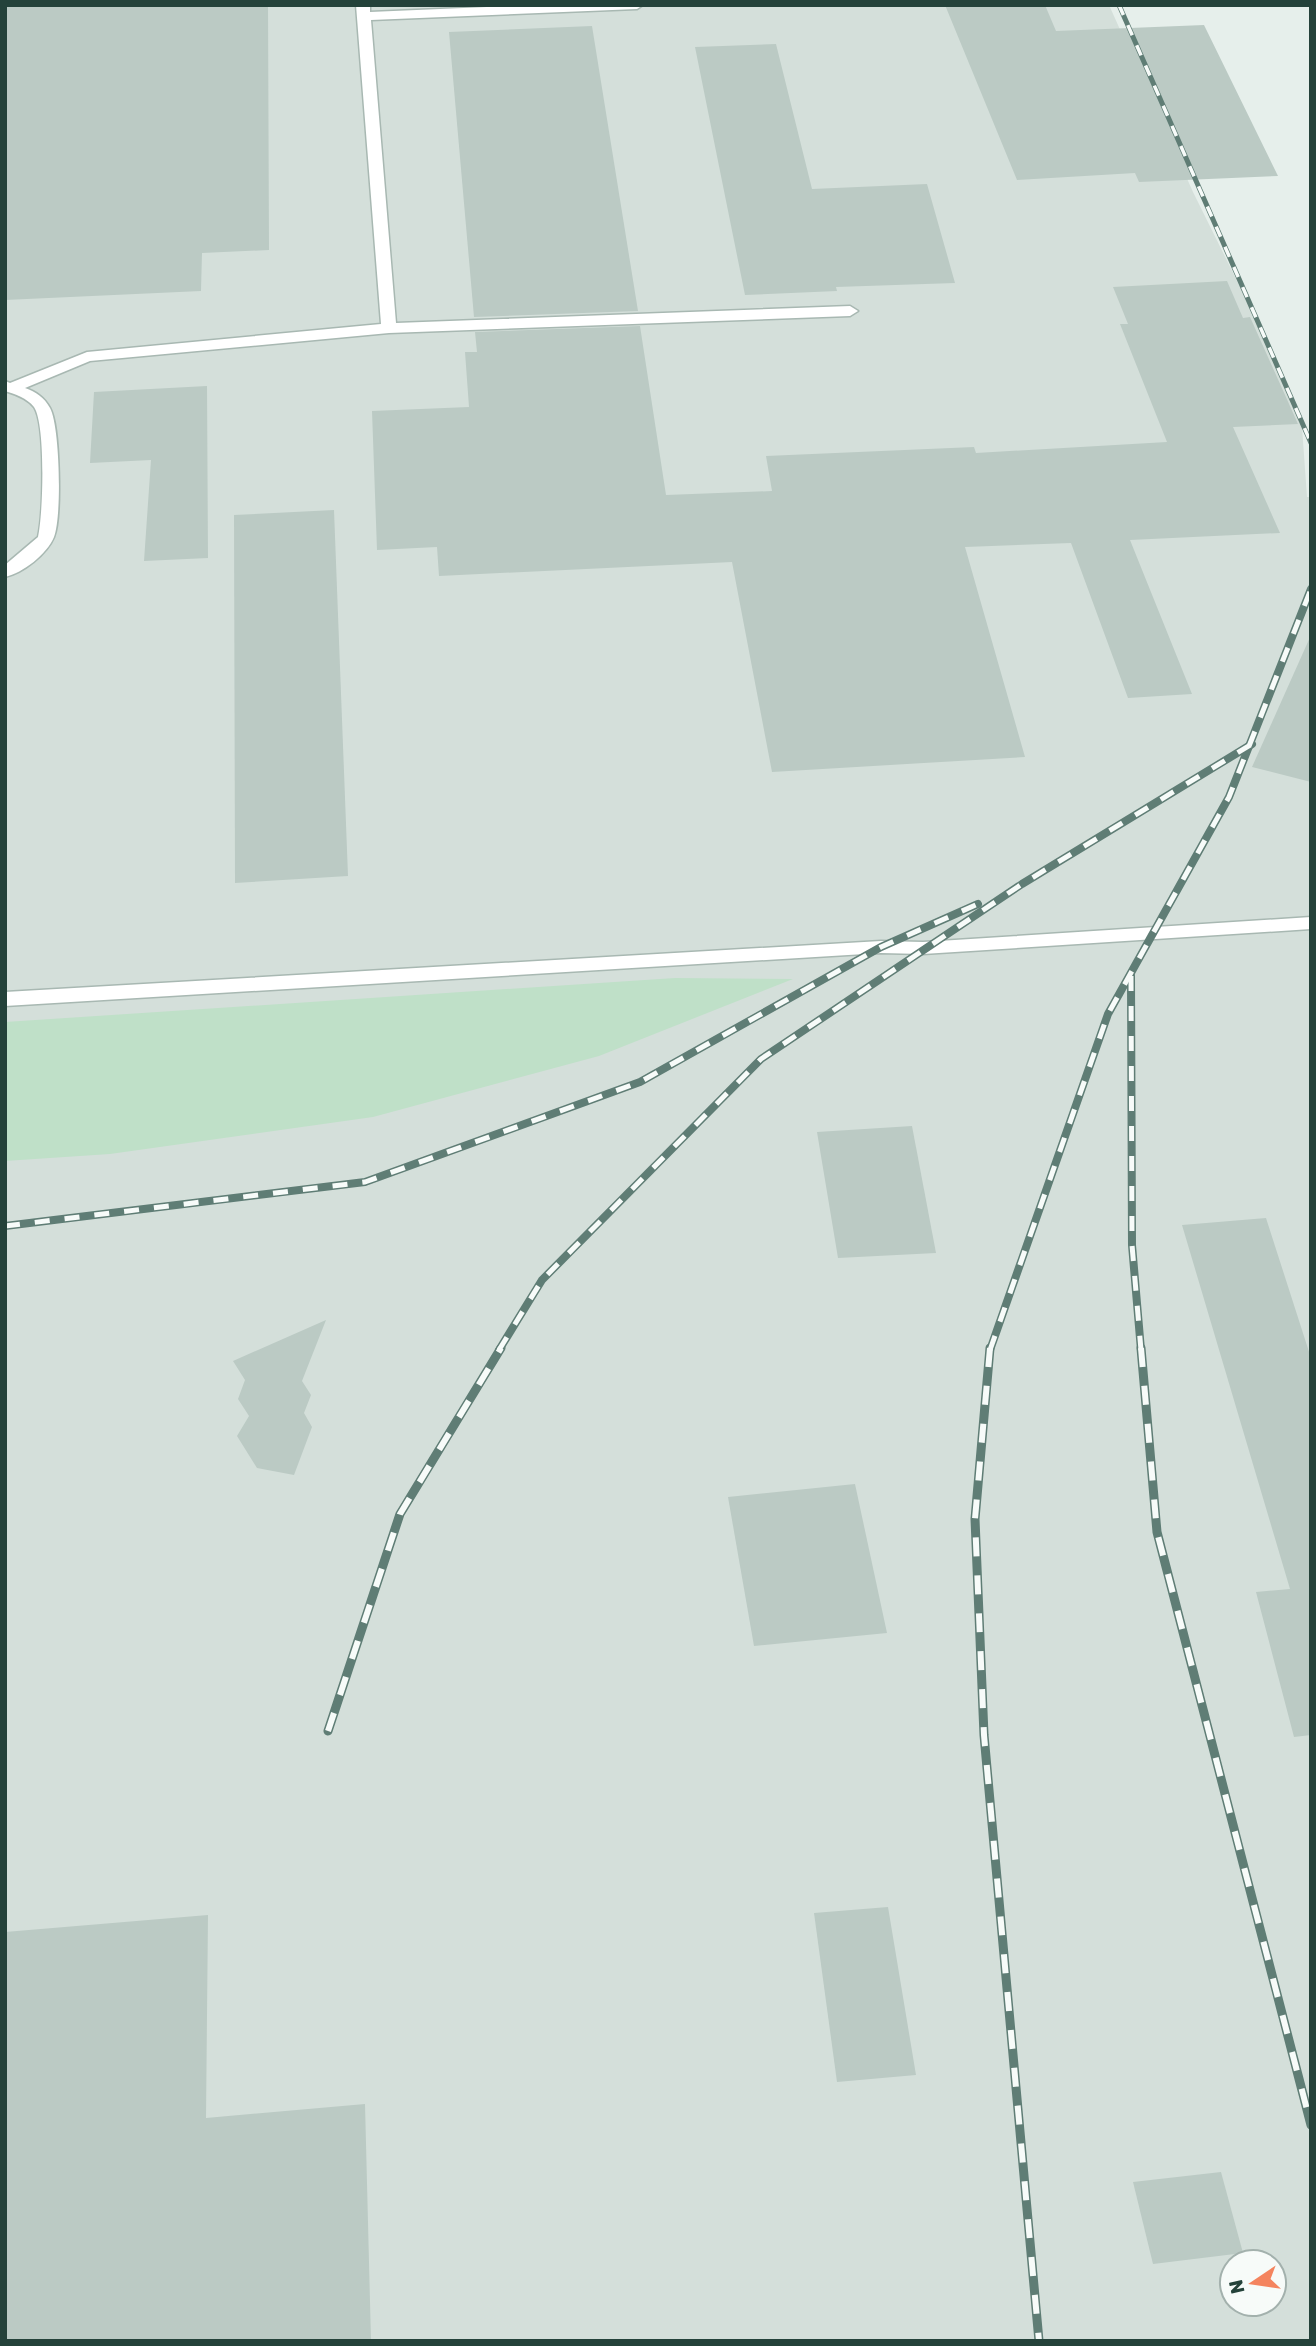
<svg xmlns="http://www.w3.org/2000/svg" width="1316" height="2346" viewBox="0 0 1316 2346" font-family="Rubik,sans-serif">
  <rect width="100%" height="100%" fill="#e6efeb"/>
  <path fill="#d4dfda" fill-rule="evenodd" d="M5,5h1104l84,187 54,109 55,126 5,70h4v1844h-1306zM1232,2262h42v42h-42z"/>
  <polygon fill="#bfe0c8" points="675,978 793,979 599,1056 373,1117 110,1154 5,1161 5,1022"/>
  <g fill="#bbcac4">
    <polygon points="5,5 268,5 269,250 202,253 201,291 5,300"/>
    <polygon points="945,5 1045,5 1056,31 1204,25 1278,176 1139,182 1135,173 1017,180"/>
    <polygon points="592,26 638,311 474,317 449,32"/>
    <polygon points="776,44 812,189 927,184 955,283 836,287 837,291 745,295 695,47"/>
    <polygon points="1227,281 1243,318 1250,317 1298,424 1233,427 1280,533 1130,540 1192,694 1128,698 1071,543 965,547 1025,757 772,772 732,562 439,576 437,547 377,550 372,411 469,407 465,352 477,352 475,332 640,326 666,495 772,491 766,456 974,447 976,453 1167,442 1120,324 1128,324 1113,287"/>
    <polygon points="207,386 208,558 144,561 151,460 90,463 94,392"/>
    <polygon points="334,510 348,876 235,883 234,515"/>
    <polygon points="1311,635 1311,782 1252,767"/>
    <polygon points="912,1126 936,1253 838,1258 817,1132"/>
    <polygon points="1266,1218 1311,1358 1311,1735 1294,1737 1256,1592 1290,1589 1182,1225"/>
    <polygon points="326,1320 302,1381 311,1395 304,1413 312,1427 294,1475 257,1468 237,1436 249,1416 238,1399 245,1380 233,1361"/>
    <polygon points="855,1484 887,1633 754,1646 728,1497"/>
    <polygon points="888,1907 916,2075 837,2082 814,1913"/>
    <polygon points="208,1915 206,2118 365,2104 371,2341 5,2341 5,1932"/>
    <polygon points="1221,2172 1243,2253 1153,2264 1133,2182"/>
  </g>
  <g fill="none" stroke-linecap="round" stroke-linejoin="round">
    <g stroke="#a8b8b2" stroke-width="3">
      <g id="minor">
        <path d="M356,5h14v7l163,-7h110l-6,4 -266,11 25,303 454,-17 8,5 -8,5 -461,17 -299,28 -65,27c11,4 19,9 25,20 10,18 12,109 4,129 -7,17 -31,36 -49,40v-12l33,-28c5,-22 8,-112 -4,-130 -7,-9 -19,-13 -29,-16v-10l5,2 77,-31 294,-28z"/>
        <polygon points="1311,917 1311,929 923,954 881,953 5,1006 5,992 881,941 923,942"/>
      </g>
    </g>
    <use href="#minor" fill="#fff" fill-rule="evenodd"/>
    <g stroke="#5f7d75" stroke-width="5">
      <polyline id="rail-far2" points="1119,5 1311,443"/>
    </g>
    <g stroke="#5f7d75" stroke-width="8">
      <g id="rail-far1">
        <polyline points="1131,976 1132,1245 1141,1350"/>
        <polyline points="5,1226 365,1182 640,1082 881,947 978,904"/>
        <polyline points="499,1350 542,1280 761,1059 1022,884 1252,744"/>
        <polyline points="990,1350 1108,1014 1229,797 1311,589"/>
      </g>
    </g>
    <g stroke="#5f7d75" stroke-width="9">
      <g id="rail">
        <polyline points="990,1348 975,1519 984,1735 1039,2341"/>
        <polyline points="1141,1348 1157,1532 1311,2125"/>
        <polyline points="328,1731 400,1514 501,1348"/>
      </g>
    </g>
    <use href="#rail-far2" stroke="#f7fbf9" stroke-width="3.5" stroke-dasharray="11" stroke-linecap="butt"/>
    <use href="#rail-far1" stroke="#f7fbf9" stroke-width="5" stroke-dasharray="15" stroke-linecap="butt"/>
    <use href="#rail" stroke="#f7fbf9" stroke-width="6" stroke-dasharray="19" stroke-linecap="butt"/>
  </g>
  <rect width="1316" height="2346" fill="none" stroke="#24423a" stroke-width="14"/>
  <g transform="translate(1253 2283) rotate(257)"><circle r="33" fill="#f7fbf9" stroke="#a3b1ad" stroke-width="2"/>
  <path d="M0-5L12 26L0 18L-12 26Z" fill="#f4845f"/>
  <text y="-10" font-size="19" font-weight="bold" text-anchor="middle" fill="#24423a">N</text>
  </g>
</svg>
